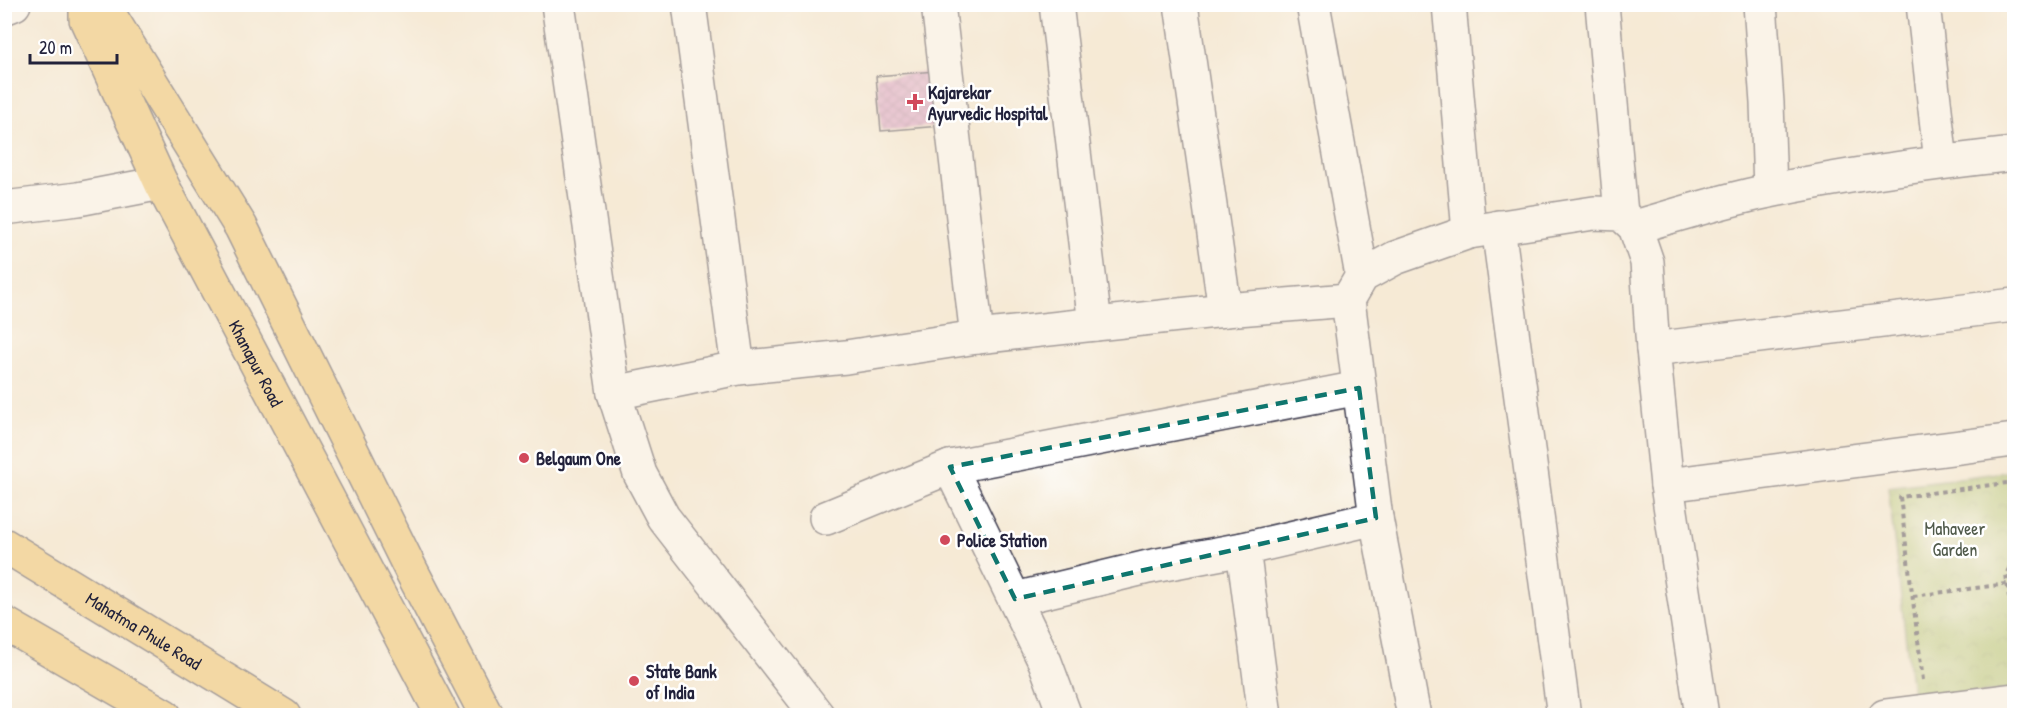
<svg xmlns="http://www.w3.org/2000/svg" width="2019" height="720" viewBox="0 0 2019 720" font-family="'Patrick Hand',sans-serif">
  <defs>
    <pattern id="park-crowns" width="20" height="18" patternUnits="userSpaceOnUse" patternTransform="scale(1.5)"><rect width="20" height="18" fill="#a6c168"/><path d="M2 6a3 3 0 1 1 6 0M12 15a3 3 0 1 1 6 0" fill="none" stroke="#879c57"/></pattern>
    <pattern id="building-cross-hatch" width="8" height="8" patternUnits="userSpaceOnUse" patternTransform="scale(1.5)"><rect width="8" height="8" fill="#d593c7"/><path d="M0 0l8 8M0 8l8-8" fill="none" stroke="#ac78a3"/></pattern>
  </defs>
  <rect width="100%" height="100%" fill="#fff"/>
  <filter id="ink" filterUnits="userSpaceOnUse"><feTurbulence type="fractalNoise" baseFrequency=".0167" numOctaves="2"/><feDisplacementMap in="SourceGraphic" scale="12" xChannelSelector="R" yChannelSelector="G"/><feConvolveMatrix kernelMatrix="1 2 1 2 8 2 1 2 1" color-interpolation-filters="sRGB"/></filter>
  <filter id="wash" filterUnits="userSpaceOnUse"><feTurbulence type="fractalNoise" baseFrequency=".008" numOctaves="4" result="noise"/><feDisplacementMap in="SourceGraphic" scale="24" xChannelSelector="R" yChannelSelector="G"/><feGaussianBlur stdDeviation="1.35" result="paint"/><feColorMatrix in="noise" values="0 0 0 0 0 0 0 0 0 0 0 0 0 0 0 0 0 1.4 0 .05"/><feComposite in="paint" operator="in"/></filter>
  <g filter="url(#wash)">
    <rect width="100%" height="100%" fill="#f5ead5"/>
    <polygon fill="url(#park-crowns)" stroke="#647252" stroke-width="1.5" points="2014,471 2014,689 1913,701 1888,487"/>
    <g id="blocks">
      <polygon fill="url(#building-cross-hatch)" points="935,71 940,126 881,131 876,76"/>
    </g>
  </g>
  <g filter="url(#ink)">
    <use href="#blocks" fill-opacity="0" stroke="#424052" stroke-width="1.5"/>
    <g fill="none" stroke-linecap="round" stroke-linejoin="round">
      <g stroke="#424052" stroke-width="36">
        <g id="minor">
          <polyline points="558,4 614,393 640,474 663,517 818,716"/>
          <polyline points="689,4 738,368"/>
          <polyline points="938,4 977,337"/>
          <polyline points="1056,4 1095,324"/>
          <polyline points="1181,4 1225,310"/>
          <polyline points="1313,4 1362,276"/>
          <polyline points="1449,4 1469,232"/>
          <polyline points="1602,4 1621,214"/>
          <polyline points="1760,4 1767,103 1770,190"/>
          <polyline points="1923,4 1941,162"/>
          <polyline points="4,8 14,4"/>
          <polyline points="4,208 78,199 161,183"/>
          <polyline points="1498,227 1564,716"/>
          <path d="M1635,227c45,-13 89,-27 134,-36 81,-17 163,-28 245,-37"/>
          <polyline points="1653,349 2014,305"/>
          <polyline points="614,393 738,368 846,357 977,337 1225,310 1348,300"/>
          <polyline points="950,467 1045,662 1065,716"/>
          <polyline points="1667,485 2014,440"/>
          <polyline points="826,518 950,467 1359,388"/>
          <polyline points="1243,549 1265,716"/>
          <polyline points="1015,599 1148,567 1243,549 1376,518"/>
          <polyline points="1414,716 1376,518 1348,300 1362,276 1395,258 1469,232 1594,213 1621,214 1635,227 1647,262 1653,349 1667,485 1702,716"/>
          <polyline points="1885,716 2014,700"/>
        </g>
      </g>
      <g stroke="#424052" stroke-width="36">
        <g id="major">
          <path id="s1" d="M86,4v15l75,164 282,533"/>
          <polyline points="101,4 104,6 241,227 411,570 487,716"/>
          <path id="s2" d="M4,545l280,171"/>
          <polyline points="4,623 165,716"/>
        </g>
      </g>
      <g stroke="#424052" stroke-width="4" stroke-dasharray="4.5 4.5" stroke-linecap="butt">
        <polyline points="2014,560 2006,574 2009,597 2014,602"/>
        <polyline points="1913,596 2007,584"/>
        <polyline points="1923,680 1900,497 2014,482"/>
      </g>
      <use href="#minor" stroke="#fff" stroke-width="33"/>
      <use href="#major" stroke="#f0c469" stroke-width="33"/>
    </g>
  </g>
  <path d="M0 0H2019V720H0ZM1359,388l17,130 -361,81 -65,-132z" fill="#f5ead5" fill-opacity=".55" fill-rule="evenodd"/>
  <path fill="none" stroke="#0f766e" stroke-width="4.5" stroke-dasharray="12 8" stroke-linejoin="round" d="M1359,388l17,130 -361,81 -65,-132z"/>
  <g fill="#d1495b" stroke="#fff" stroke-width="2">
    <path d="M912 93h6v6h6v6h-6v6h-6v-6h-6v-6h6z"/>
    <circle cx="524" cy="458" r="6"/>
    <circle cx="945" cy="540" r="6"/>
    <circle cx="634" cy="681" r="6"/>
  </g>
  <g text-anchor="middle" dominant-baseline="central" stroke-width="5" stroke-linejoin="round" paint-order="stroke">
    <g font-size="18" font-weight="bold" fill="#22223b" stroke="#fff" text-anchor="start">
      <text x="928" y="92">Kajarekar<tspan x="928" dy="21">Ayurvedic Hospital</tspan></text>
      <text x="536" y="458">Belgaum One</text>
      <text x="957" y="540">Police Station</text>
      <text x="646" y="671">State Bank<tspan x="646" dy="21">of India</tspan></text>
    </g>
    <g font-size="18" fill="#22223b" stroke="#fff">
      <text stroke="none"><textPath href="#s1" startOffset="399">Khanapur Road</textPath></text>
      <text stroke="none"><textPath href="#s2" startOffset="164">Mahatma Phule Road</textPath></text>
    </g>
    <g font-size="18" fill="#505a4b" stroke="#fff">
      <text x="1955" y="528">Mahaveer<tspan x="1955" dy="21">Garden</tspan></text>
    </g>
  </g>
  <rect width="2019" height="720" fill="none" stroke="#fff" stroke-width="24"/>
  <path d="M30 54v9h87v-9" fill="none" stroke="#22223b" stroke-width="3"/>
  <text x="39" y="54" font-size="18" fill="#22223b" stroke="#ffffff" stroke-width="4.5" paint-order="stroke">20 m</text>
</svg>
